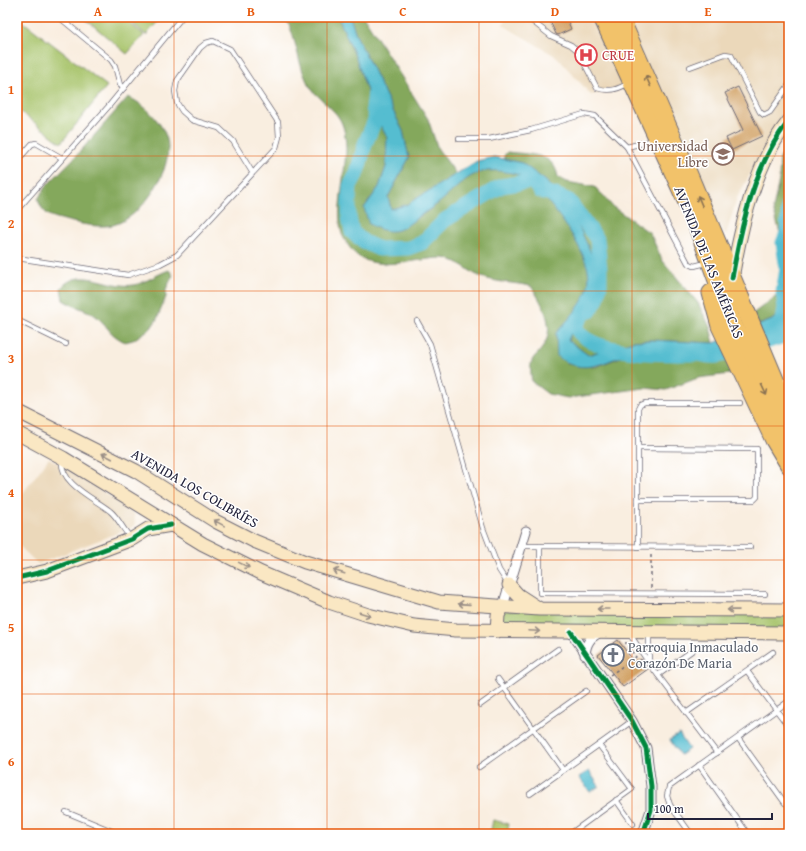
<svg xmlns="http://www.w3.org/2000/svg" width="806" height="851" viewBox="0 0 806 851" font-family="'Gentium Book Plus',serif">
  <rect width="100%" height="100%" fill="#fff"/>
  <filter id="ink" filterUnits="userSpaceOnUse"><feTurbulence type="fractalNoise" baseFrequency=".025" numOctaves="2"/><feDisplacementMap in="SourceGraphic" scale="8" xChannelSelector="R" yChannelSelector="G"/><feConvolveMatrix kernelMatrix="1 2 1 2 8 2 1 2 1" color-interpolation-filters="sRGB"/></filter>
  <filter id="wash" filterUnits="userSpaceOnUse"><feTurbulence type="fractalNoise" baseFrequency=".012" numOctaves="4" result="noise"/><feDisplacementMap in="SourceGraphic" scale="16" xChannelSelector="R" yChannelSelector="G"/><feGaussianBlur stdDeviation="0.9" result="paint"/><feColorMatrix in="noise" values="0 0 0 0 0 0 0 0 0 0 0 0 0 0 0 0 0 1.4 0 .05"/><feComposite in="paint" operator="in"/></filter>
  <g filter="url(#wash)">
    <rect width="100%" height="100%" fill="#f9eee0"/>
    <g fill="#ebd8ba">
      <polygon points="507,17 602,17 631,80 621,88 591,95 557,57 503,25"/>
      <polygon points="623,17 789,17 789,104 737,198 726,235 713,219"/>
      <polygon points="49,458 121,503 134,514 135,526 38,564 17,544 17,501"/>
    </g>
    <g fill="#a6c268" stroke="#647252">
      <polygon points="17,17 107,86 61,143 17,109"/>
      <polygon points="83,17 122,17 144,35 127,54"/>
      <polygon points="125,17 162,17 146,35"/>
      <polygon points="500,610 789,610 789,633 497,631"/>
      <polygon points="493,820 509,824 507,834 490,834"/>
    </g>
    <g fill="#84a85c" stroke="#53654c">
      <path d="M285,17h53l18,41 20,60 11,19 -1,30 -7,20 -15,21 34,22c13,-8 26,-16 38,-25 14,-10 25,-28 42,-33 16,-5 40,0 53,8 14,10 54,71 57,88 1,7 1,15 0,22 -1,10 -24,35 -32,43l11,31 28,3 39,-15 13,-2 47,-1 35,2 2,7 -1,16 -32,4 -32,12 -22,-2 -76,10 -20,-4 -16,-12c-5,-30 5,-21 14,-41 8,-18 -5,-40 -15,-55 -19,-4 -39,-3 -56,-12 -10,-6 -19,-15 -32,-16 -26,0 -63,14 -85,-2 -5,-3 -14,-16 -16,-22 -7,-22 4,-62 4,-87 -1,-24 -6,-31 -23,-46 -3,-4 -8,-7 -11,-11 -15,-21 -14,-51 -27,-73z"/>
      <polygon points="350,17 364,17 428,119 438,149 457,175 406,205 391,209 388,197 409,158 403,131 357,37"/>
      <path d="M128,97c17,7 40,30 40,50 1,28 -27,71 -55,78 -14,3 -32,-1 -45,-4 -17,-5 -24,-4 -30,-22l8,-13 31,-31z"/>
      <polygon points="789,142 789,305 772,320 755,326 751,315 783,291 787,269 783,243 773,209 779,180 780,159"/>
      <path d="M507,152c21,3 47,-1 51,25l9,5 28,5 18,20 37,26 12,27 36,43 12,24 4,16 -63,-3 -18,1 -45,14 -20,-15 7,-15 15,-14 6,-47 -74,-101 -18,-4v-3z"/>
      <path d="M169,270l4,5 -7,14v8l-9,22 -6,9 -18,12 -8,2c-17,-8 -16,-15 -28,-25 -7,-7 -24,-10 -34,-17l-2,-12c19,-23 48,1 73,-3 8,-1 26,-12 35,-15z"/>
      <polygon points="789,326 789,333 762,349 759,340"/>
    </g>
    <g fill="#54bdd0" stroke="#3b7086">
      <path d="M338,17h12l7,20 46,94 6,27 -21,39 3,12 15,-4 71,-44 17,-4 28,6 24,18 30,39 20,44 4,20 -3,15 -7,12 -15,14 -7,15 20,15 45,-14 18,-1 63,3 58,-23 17,-15v21c-18,10 -38,19 -59,24 -11,3 -25,-1 -36,-1 -15,-1 -31,0 -46,1 -34,1 -58,33 -91,6l-1,-23c18,-20 41,-41 30,-70 -8,-22 -22,-41 -36,-59 -14,-20 -20,-28 -44,-32 -37,-7 -45,15 -70,33 -6,4 -12,8 -18,12 -5,4 -13,11 -20,13 -10,3 -20,-1 -29,-6l-5,-16 15,-21 7,-20 1,-30 -11,-19 -20,-60z"/>
      <polygon points="679,734 689,749 680,755 670,740"/>
      <polygon points="589,771 599,786 590,792 579,777"/>
    </g>
    <g fill="none" stroke-linecap="round" stroke-linejoin="round">
      <path stroke="#54bdd0" stroke-width="15" d="M375,92l-2,16 3,10 -11,26 -8,29 -7,13 -1,15v16l3,15 12,10 15,7 29,-1 14,-5 23,-23 56,-34 31,-5 8,10 15,4 14,6 28,38 3,30v15l-3,15 -7,12 -6,2 -9,12c9,31 93,29 120,29 7,0 14,3 21,2 22,-4 44,-13 65,-19l4,-30 -2,-15 4,-23 -4,-26 4,-10 2,-34"/>
    </g>
    <g id="blocks">
      <g fill="#cf9c5b">
        <polygon points="548,17 566,17 571,29 558,35 556,34"/>
        <polygon points="738,87 762,136 732,150 726,138 743,130 725,93"/>
        <polygon points="618,640 635,663 641,659 648,669 623,687 598,655"/>
      </g>
    </g>
  </g>
  <g filter="url(#ink)">
    <use href="#blocks" fill-opacity="0" stroke="#6d6975" stroke-width="1"/>
    <g fill="none" stroke-linecap="round" stroke-linejoin="round">
      <g stroke="#6d6975" stroke-width="6">
        <g id="lane">
          <polyline points="59,17 111,60 115,66 120,85 124,88"/>
          <path d="M527,17l24,19 20,9 7,6 19,37c12,4 21,2 31,-5"/>
          <polyline points="690,67 725,54 731,55 760,112 764,115 770,112 789,85"/>
          <polyline points="459,139 489,139 531,130 584,114 595,116 627,147"/>
          <polyline points="654,140 627,147 688,263 694,266 702,264"/>
          <polyline points="17,161 32,144 36,143 62,158"/>
          <polyline points="17,210 108,107 182,17"/>
          <polyline points="17,258 128,275 160,264 177,255 276,148 279,137 278,122 230,49 213,41 206,43 200,48 177,81 175,91 177,103 182,111 192,120 219,128 233,141 252,172"/>
          <polyline points="17,320 66,344"/>
          <polyline points="417,321 430,344 483,528 499,570 508,584"/>
          <polyline points="779,383 789,380"/>
          <path d="M62,459c-3,25 32,39 48,52 8,6 13,19 21,27"/>
          <polyline points="638,500 754,500 757,497 757,449 638,448"/>
          <polyline points="522,546 750,547"/>
          <polyline points="540,546 540,593 765,594"/>
          <polyline points="638,547 638,409 640,405 645,403 740,403"/>
          <polyline points="629,633 651,666 717,753"/>
          <polyline points="649,663 649,633"/>
          <polyline points="747,671 789,727"/>
          <polyline points="658,675 693,650"/>
          <polyline points="498,679 563,770"/>
          <polyline points="480,705 558,649"/>
          <polyline points="686,713 773,652"/>
          <polyline points="738,738 785,803"/>
          <polyline points="699,765 745,830"/>
          <polyline points="479,767 586,691"/>
          <polyline points="530,794 632,721"/>
          <polyline points="616,800 633,824"/>
          <polyline points="66,812 119,834"/>
          <polyline points="570,834 632,789 599,745"/>
          <polyline points="691,834 670,805 667,796 669,787 789,701"/>
        </g>
      </g>
      <g stroke="#6d6975" stroke-width="11">
        <g id="street">
          <polyline points="503,606 526,531"/>
          <polyline points="571,632 632,721 646,748 651,786 651,810 643,834"/>
          <path d="M585,655c1,-12 5,-18 16,-23"/>
        </g>
      </g>
      <g stroke="#6d6975" stroke-width="15">
        <g id="secondary">
          <path d="M732,278c9,-51 23,-116 57,-157"/>
          <polyline points="17,411 136,471 215,521 254,541 305,562 439,602 539,609 789,610"/>
          <polyline points="17,433 63,458 203,544 261,573 329,602 368,615 414,626 456,630 789,633"/>
          <polyline points="17,578 47,571 132,539 148,529 171,525"/>
          <polyline points="509,585 518,595 538,608"/>
          <polyline points="497,631 498,615 503,606"/>
        </g>
      </g>
      <g stroke="#6d6975" stroke-width="19">
        <g id="highway">
          <polyline points="602,17 694,218 732,321 777,419 789,440"/>
          <polyline points="620,17 684,163 789,413"/>
          <polyline points="711,293 720,326 774,440 789,465"/>
        </g>
      </g>
      <g stroke="#6d6975" stroke-width="1.5" stroke-dasharray="3 3" stroke-linecap="butt">
        <polyline points="651,588 651,552"/>
        <polyline points="610,675 636,657 626,644 626,642"/>
      </g>
      <use href="#lane" stroke="#fff" stroke-width="4.5"/>
      <use href="#street" stroke="#fff" stroke-width="9"/>
      <use href="#secondary" stroke="#fae7c3" stroke-width="13"/>
      <use href="#highway" stroke="#f2c26a" stroke-width="17"/>
      <g stroke="#fff" stroke-width="8">
        <g id="cycleway">
          <path d="M732,278c9,-51 23,-116 57,-157"/>
          <polyline points="17,578 47,571 132,539 148,529 171,525"/>
          <polyline points="571,632 632,721 646,748 651,786 651,810 643,834"/>
        </g>
      </g>
      <use href="#cycleway" stroke="#00873e" stroke-width="5"/>
    </g>
    <defs><path id="oneway-shaft" d="M-6 0H5M1.5-3L5.5 0L1.5 3" fill="none" stroke-width="1.6" stroke-linecap="round" stroke-linejoin="round"/></defs>
    <g stroke="#8a7252">
      <use href="#oneway-shaft" transform="translate(648 81) rotate(-114)"/>
      <use href="#oneway-shaft" transform="translate(700 201) rotate(-113)"/>
      <use href="#oneway-shaft" transform="translate(764 390) rotate(65)"/>
    </g>
    <g stroke="#998e86">
      <use href="#oneway-shaft" transform="translate(107 456) rotate(-152)"/>
      <use href="#oneway-shaft" transform="translate(219 523) rotate(-151)"/>
      <use href="#oneway-shaft" transform="translate(244 565) rotate(26)"/>
      <use href="#oneway-shaft" transform="translate(339 572) rotate(-163)"/>
      <use href="#oneway-shaft" transform="translate(464 604) rotate(-176)"/>
      <use href="#oneway-shaft" transform="translate(603 609) rotate(-180)"/>
      <use href="#oneway-shaft" transform="translate(733 610) rotate(-179)"/>
      <use href="#oneway-shaft" transform="translate(365 614) rotate(18)"/>
      <use href="#oneway-shaft" transform="translate(534 631) rotate(3)"/>
    </g>
  </g>
  <path fill="none" stroke="#e8590c" stroke-width="1" stroke-opacity="0.55" d="M174,17v817M327,17v817M479,17v817M632,17v817M17,156h772M17,291h772M17,426h772M17,560h772M17,694h772"/>
  <defs>
    <g id="hospital-ring" transform="scale(1.15)"><circle r="9.5" fill="#fff" stroke="#e0444e" stroke-width="1.5"/><path d="M-5-5h3v3.5h4V-5h3V5h-3V1.5h-4V5h-3Z" fill="#e0444e"/></g>
    <g id="university-ring" transform="scale(1.15)"><circle r="9.5" fill="#fff" stroke="#8d6e63" stroke-width="1.5"/><path d="M0-5L7-2L0 1L-7-2ZM-4 1L0 2.5L4 1V4Q0 6-4 4Z" fill="#8d6e63"/></g>
    <g id="church-ring" transform="scale(1.15)"><circle r="9.5" fill="#fff" stroke="#6b7280" stroke-width="1.5"/><path d="M-1.2-6h2.4v3.5h3.3v2.4h-3.3V6h-2.4V-.1h-3.3v-2.4h3.3Z" fill="#6b7280"/></g>
  </defs>
  <g fill-rule="evenodd">
    <use href="#hospital-ring" x="586" y="55"/>
    <use href="#university-ring" x="723" y="154"/>
    <use href="#church-ring" x="613" y="655"/>
  </g>
  <g text-anchor="middle" dominant-baseline="central" stroke-width="3" stroke-linejoin="round" paint-order="stroke">
    <g font-size="14" fill="#be3a42" stroke="#fff" text-anchor="start">
      <text x="602" y="55">CRUE</text>
    </g>
    <g font-size="14" fill="#785e54" stroke="#fff" text-anchor="end">
      <text x="708" y="146">Universidad<tspan x="708" dy="16">Libre</tspan></text>
    </g>
    <g font-size="14" fill="#22223b" stroke="#fff">
      <text transform="translate(709 262) rotate(68)">AVENIDA DE LAS AMÉRICAS</text>
      <text transform="translate(195 488) rotate(30)">AVENIDA LOS COLIBRÍES</text>
    </g>
    <g font-size="14" fill="#5b616d" stroke="#fff" text-anchor="start">
      <text x="628" y="647">Parroquia Inmaculado<tspan x="628" dy="16">Corazón De Maria</tspan></text>
    </g>
  </g>
  <rect width="806" height="851" fill="none" stroke="#fff" stroke-width="44"/>
  <path d="M648 813v6h124v-6" fill="none" stroke="#22223b" stroke-width="2"/>
  <text x="654" y="813" font-size="12" fill="#22223b" stroke="#ffffff" stroke-width="3" paint-order="stroke">100 m</text>
  <rect x="22" y="22" width="762" height="807" fill="none" stroke="#e8590c" stroke-width="1.5"/>
  <g font-size="13" text-anchor="middle" font-weight="bold" fill="#e8590c">
    <text x="98" y="16">A</text>
    <text x="251" y="16">B</text>
    <text x="403" y="16">C</text>
    <text x="555" y="16">D</text>
    <text x="708" y="16">E</text>
    <text x="11" y="94">1</text>
    <text x="11" y="228">2</text>
    <text x="11" y="363">3</text>
    <text x="11" y="497">4</text>
    <text x="11" y="632">5</text>
    <text x="11" y="766">6</text>
  </g>
</svg>
